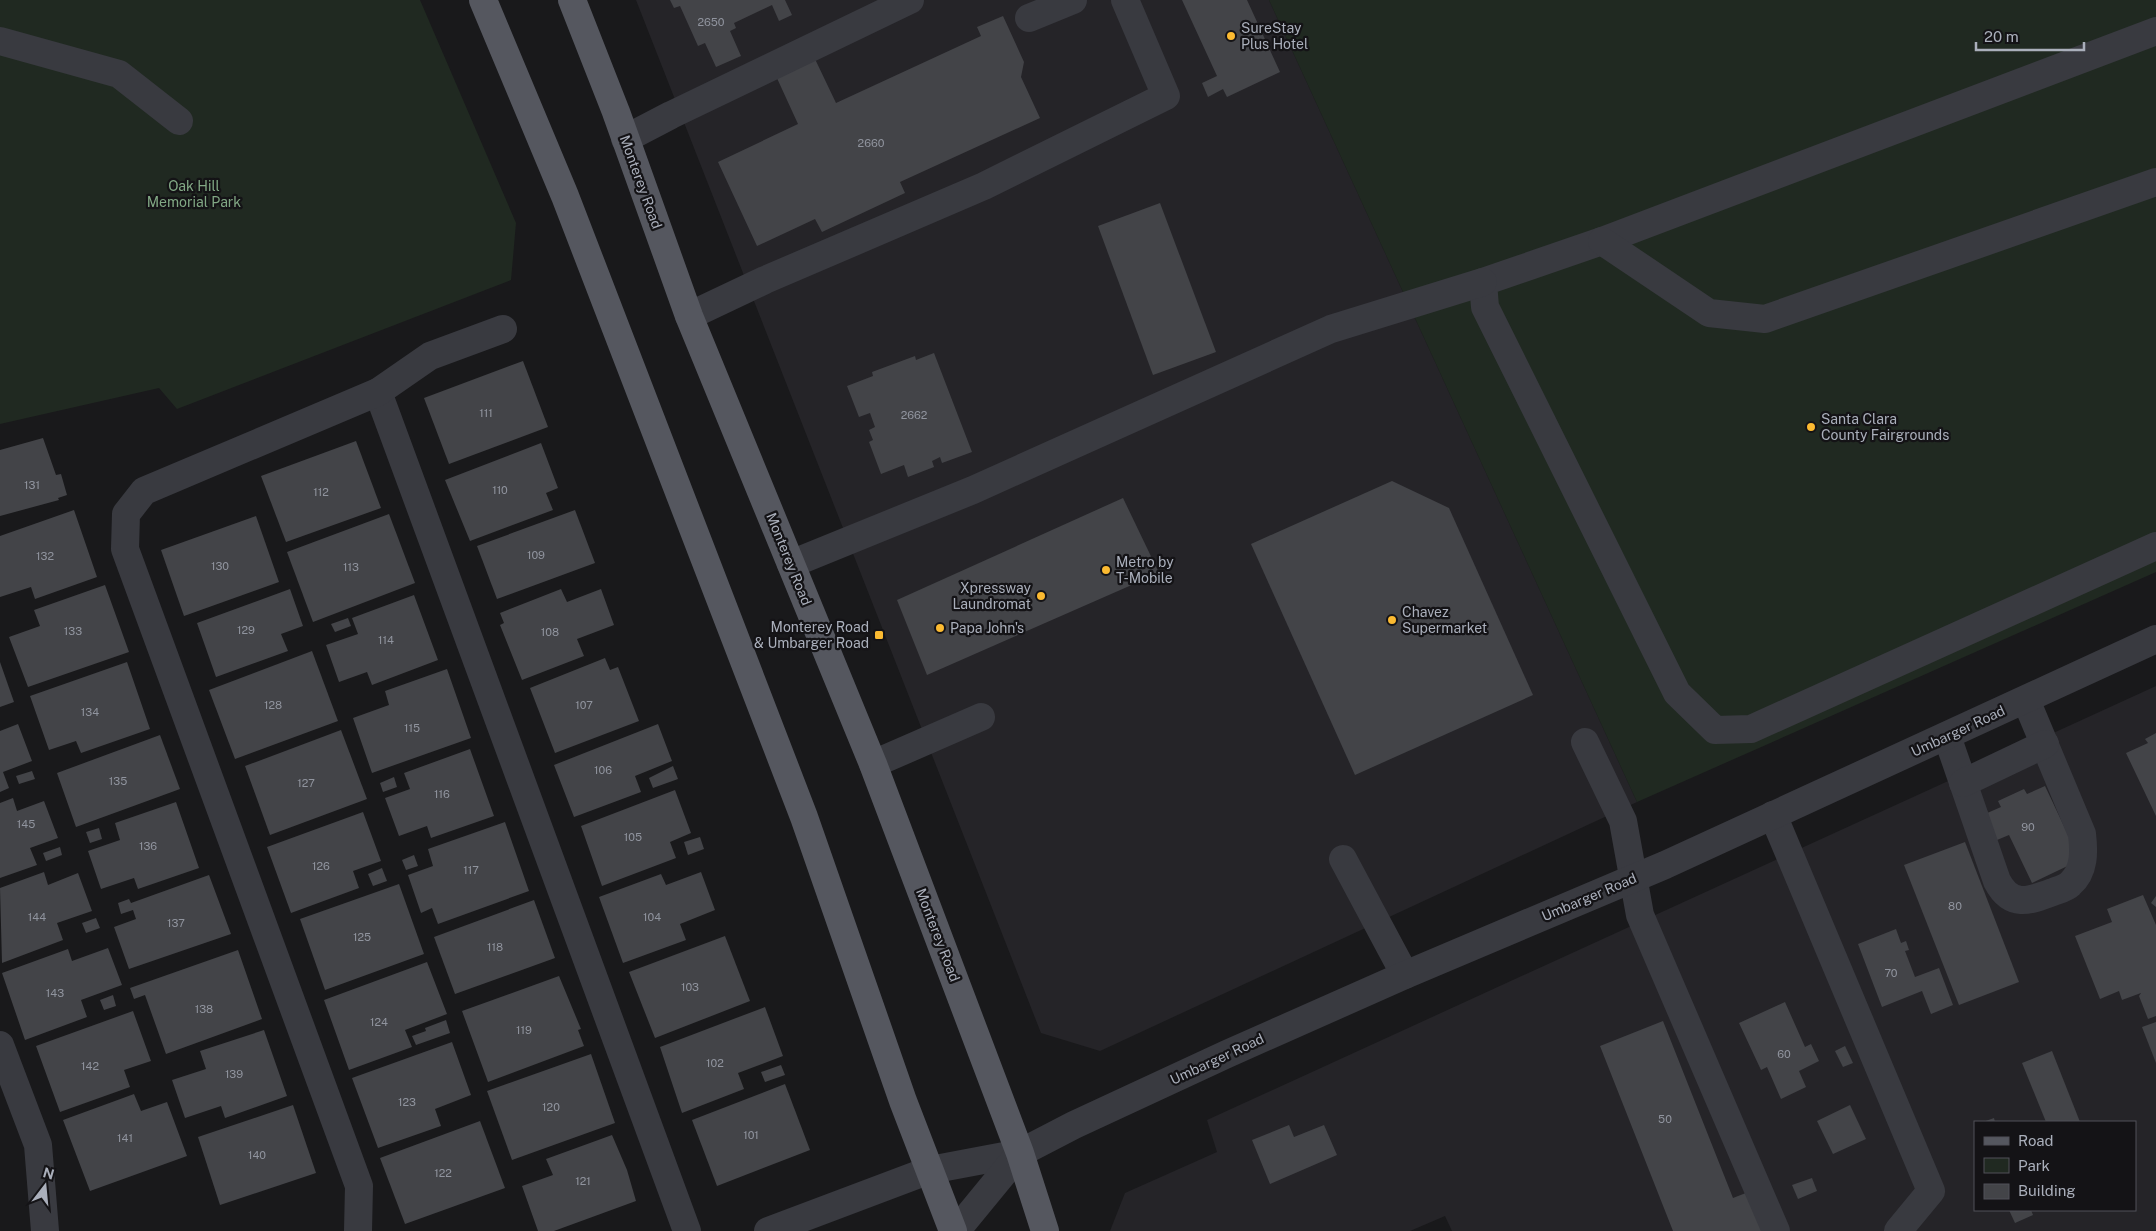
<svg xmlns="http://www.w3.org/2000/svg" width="2156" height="1231" viewBox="0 0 2156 1231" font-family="'Public Sans',sans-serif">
  <rect width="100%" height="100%" fill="#19191b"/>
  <g fill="#252428" fill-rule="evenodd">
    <polygon points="636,0 1269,0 1637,802 1100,1051 1041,1033"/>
    <path d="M2156,686v545h-704l-7,-15 -35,15h-300l15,-38 92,-41 -10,-32zM1975,1122h160v88h-160z"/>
  </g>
  <g fill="#202921">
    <polygon points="0,0 420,0 516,223 511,280 177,409 159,388 0,424"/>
    <polygon points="1269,0 2156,0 2156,572 1637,802"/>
  </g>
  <g fill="#434448">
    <polygon points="670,0 785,0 792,15 779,21 772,5 734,23 736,28 730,31 741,56 716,67 705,43 698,46 680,6 674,8"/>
    <polygon points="1182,0 1247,0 1280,72 1227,97 1223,89 1208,97 1202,83 1217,76"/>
    <polygon points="1003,16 1024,62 1021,77 1040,118 900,182 905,193 822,232 815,219 757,246 718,162 798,124 776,76 815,59 836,103 981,36 977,27"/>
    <polygon points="1160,203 1216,352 1153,375 1098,226"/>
    <polygon points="934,353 972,452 942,463 940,457 932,461 934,467 908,477 904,465 881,474 869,442 873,440 869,430 875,427 870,413 859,417 847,386 873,376 872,372 915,356 916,360"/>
    <polygon points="523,361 548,427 449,464 424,398"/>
    <polygon points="43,438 56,475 61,474 67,495 58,498 59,500 0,516 0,450"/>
    <polygon points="356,441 381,508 286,542 261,476"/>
    <polygon points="541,443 558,488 546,493 553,510 470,541 445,480"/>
    <polygon points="1392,481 1449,508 1533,695 1355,775 1251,544"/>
    <polygon points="1123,498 1159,573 927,675 897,600"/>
    <polygon points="74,510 97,577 35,599 31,587 0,597 0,536"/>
    <polygon points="575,510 595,563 497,599 477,546"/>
    <polygon points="389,514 415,583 313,622 287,552"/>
    <polygon points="256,516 279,582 184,616 161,550"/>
    <polygon points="105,585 129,652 28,687 9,637 40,626 34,610"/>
    <polygon points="290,589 303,626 281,634 288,651 216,677 197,623"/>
    <polygon points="561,589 567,602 601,589 614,625 577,639 584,656 522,680 500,625 504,623 500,613"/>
    <polygon points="414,595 438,660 372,685 367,672 339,682 326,645 358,634 352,618"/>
    <polygon points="348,618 351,626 335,632 331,624"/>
    <polygon points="312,651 338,721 235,759 209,690"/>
    <polygon points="605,658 610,670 618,667 639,721 555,753 530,688"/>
    <polygon points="0,662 14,702 0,707"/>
    <polygon points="127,662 150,729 81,753 76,741 49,750 30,696"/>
    <polygon points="447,669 471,738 372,773 353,718 389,705 385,691"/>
    <polygon points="18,724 32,761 3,772 9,788 0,792 0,731"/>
    <polygon points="658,724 672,761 635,776 641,792 574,817 554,765"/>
    <polygon points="341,730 367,799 270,835 245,766"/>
    <polygon points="2156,733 2156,816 2126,753 2148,743 2145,739"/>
    <polygon points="160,735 180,789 76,827 57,773"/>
    <polygon points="470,749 494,816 431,838 427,826 399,836 385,798 410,789 404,773"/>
    <polygon points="673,766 678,779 653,788 649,778"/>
    <polygon points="32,771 35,779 19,784 16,776"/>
    <polygon points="394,777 397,787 383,792 380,783"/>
    <polygon points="2045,786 2080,860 2032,883 2009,835 1997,840 1985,814 2001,807 1998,801 2024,789 2027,794"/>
    <polygon points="675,790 691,833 670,842 676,858 602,886 581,826"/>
    <polygon points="13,798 17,811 44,801 58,838 30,848 37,865 0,878 0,803"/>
    <polygon points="176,802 199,868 138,889 134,878 101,889 88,851 120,840 115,823"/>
    <polygon points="363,812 381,861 353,871 359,888 291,913 267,847"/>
    <polygon points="505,822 529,891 438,924 432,908 421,913 408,875 433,866 428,849"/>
    <polygon points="99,828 102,839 90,843 86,832"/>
    <polygon points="700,837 704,849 688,855 684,842"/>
    <polygon points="1965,842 2019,982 1959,1005 1904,865"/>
    <polygon points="60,847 62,855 46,861 43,853"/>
    <polygon points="414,855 418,866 406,870 402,860"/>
    <polygon points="382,868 387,881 373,886 368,874"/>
    <polygon points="44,872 48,885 78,873 92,911 57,923 63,940 2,963 0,888"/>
    <polygon points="701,872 715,910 680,924 686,940 623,963 599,897 661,874 666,885"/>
    <polygon points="209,875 231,934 129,969 114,927 136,919 133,910 121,914 118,903 129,899 131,903"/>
    <polygon points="399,884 424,954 325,990 300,919"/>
    <polygon points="2143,895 2156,925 2156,1016 2148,1019 2139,996 2141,993 2122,1000 2119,991 2100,999 2075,936 2112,922 2107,909"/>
    <polygon points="2156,896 2156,907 2151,903"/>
    <polygon points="534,900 555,958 455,994 434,937"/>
    <polygon points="96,918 100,928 86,933 82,923"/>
    <polygon points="1896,929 1901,943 1906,941 1909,950 1905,951 1915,977 1939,968 1953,1005 1931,1014 1922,991 1882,1007 1858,944"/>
    <polygon points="725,936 750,1001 655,1038 629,972"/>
    <polygon points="108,948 122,985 81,1000 87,1017 25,1040 2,973 68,949 72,961"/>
    <polygon points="238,950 262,1019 166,1054 145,995 134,999 130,988"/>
    <polygon points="427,962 447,1014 405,1030 412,1047 349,1070 324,1000"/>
    <polygon points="559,976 581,1029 578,1030 584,1046 488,1082 462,1011"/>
    <polygon points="113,995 116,1006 104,1010 100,1000"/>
    <polygon points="1785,1002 1805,1047 1811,1044 1819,1061 1799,1071 1806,1087 1781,1099 1767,1067 1761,1070 1739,1023"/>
    <polygon points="765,1007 783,1056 738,1073 744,1089 682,1113 660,1047"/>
    <polygon points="133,1011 151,1061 124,1070 130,1087 60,1112 36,1046"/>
    <polygon points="446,1020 450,1033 416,1045 412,1036 426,1031 425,1028"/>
    <polygon points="1663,1021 1733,1198 1751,1191 1767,1231 1673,1231 1600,1046"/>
    <polygon points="2156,1022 2156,1063 2142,1027"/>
    <polygon points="264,1030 287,1096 225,1118 221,1106 185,1118 172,1080 206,1069 200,1051"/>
    <polygon points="452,1042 471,1095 435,1109 441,1126 378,1148 352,1078"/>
    <polygon points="1845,1046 1853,1063 1843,1067 1835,1051"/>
    <polygon points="2052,1051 2080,1122 2046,1122 2022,1063"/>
    <polygon points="591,1054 615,1123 512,1160 487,1091"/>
    <polygon points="781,1065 785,1075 765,1082 761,1072"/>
    <polygon points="785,1084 810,1150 717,1186 692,1120"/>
    <polygon points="134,1094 141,1111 167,1102 187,1156 90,1191 63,1120"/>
    <polygon points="293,1105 316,1173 220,1205 198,1137"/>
    <polygon points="1850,1105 1866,1139 1833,1154 1817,1121"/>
    <polygon points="1994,1118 1995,1122 1983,1122"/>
    <polygon points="480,1121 505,1188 405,1224 380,1158"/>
    <polygon points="1289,1125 1294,1137 1324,1125 1337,1155 1270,1184 1252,1140"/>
    <polygon points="612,1135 627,1170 636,1201 554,1231 538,1231 522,1186 553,1175 546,1159"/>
    <polygon points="1812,1178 1817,1191 1798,1199 1792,1185"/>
    <polygon points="2009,1210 2031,1210 2033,1215 2015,1223"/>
  </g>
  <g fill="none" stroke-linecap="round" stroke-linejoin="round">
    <g stroke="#393a40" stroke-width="28">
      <polyline points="1029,18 1073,0"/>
      <polyline points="2156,31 1602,241 1483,282 1485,307 1677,693 1715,730 1751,729 2156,546"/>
      <polyline points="0,41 119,74 179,121"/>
      <polyline points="625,139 671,115 910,0"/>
      <polyline points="1602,241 1709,313 1765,319 2156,182"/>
      <polyline points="689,316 765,280 984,186 1166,96 1125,0"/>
      <polyline points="378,392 687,1231"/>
      <polyline points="791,564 973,490 1331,329 1483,282"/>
      <path d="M1947,736l50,145c14,27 32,20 56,11 5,-2 13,-4 17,-8 15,-13 14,-33 12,-50l-56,-134"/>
      <polyline points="1585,742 1623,821 1640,915 1776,1231"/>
      <polyline points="873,764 981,717"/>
      <polyline points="1963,783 2045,744"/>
      <polyline points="1773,815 1931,1191 1898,1231"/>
      <polyline points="1343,859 1405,975"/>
      <polyline points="0,1045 38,1145 45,1231"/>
      <polyline points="358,1231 359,1186 125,549 126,514 144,491 378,392 430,356 503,329"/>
      <polyline points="768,1231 930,1170 1020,1153 1074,1125 1227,1054 1405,975 1665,865 2156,639"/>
      <polyline points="956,1231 1020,1153"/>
    </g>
    <g stroke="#55575f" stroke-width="28">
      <polyline points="483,0 565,196 804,817 903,1101 953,1231"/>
      <polyline points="572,0 616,112 689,316 873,764 1020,1153 1045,1231"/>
    </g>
  </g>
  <g fill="#fbba31" stroke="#141316" stroke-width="2">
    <circle cx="1231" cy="36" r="5"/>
    <circle cx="1811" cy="427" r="5"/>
    <circle cx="1106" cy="570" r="5"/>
    <circle cx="1041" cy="596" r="5"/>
    <circle cx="1392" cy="620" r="5"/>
    <circle cx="940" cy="628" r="5"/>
    <rect x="874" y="630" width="10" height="10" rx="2.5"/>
  </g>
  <g text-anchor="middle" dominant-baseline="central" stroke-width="4.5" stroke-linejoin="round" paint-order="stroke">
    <g font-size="11" fill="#90949e">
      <text x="711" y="22">2650</text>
      <text x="871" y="143">2660</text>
      <text x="486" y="413">111</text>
      <text x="914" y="415">2662</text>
      <text x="32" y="485">131</text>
      <text x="500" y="490">110</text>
      <text x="321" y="492">112</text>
      <text x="536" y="555">109</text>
      <text x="45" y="556">132</text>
      <text x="220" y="566">130</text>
      <text x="351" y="567">113</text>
      <text x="246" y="630">129</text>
      <text x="73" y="631">133</text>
      <text x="550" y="632">108</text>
      <text x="386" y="640">114</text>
      <text x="273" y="705">128</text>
      <text x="584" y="705">107</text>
      <text x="90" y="712">134</text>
      <text x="412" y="728">115</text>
      <text x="603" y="770">106</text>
      <text x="118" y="781">135</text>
      <text x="306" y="783">127</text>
      <text x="442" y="794">116</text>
      <text x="26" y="824">145</text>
      <text x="2028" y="827">90</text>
      <text x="633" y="837">105</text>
      <text x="148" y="846">136</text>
      <text x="321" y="866">126</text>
      <text x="471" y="870">117</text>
      <text x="1955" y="906">80</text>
      <text x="37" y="917">144</text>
      <text x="652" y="917">104</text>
      <text x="176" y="923">137</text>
      <text x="362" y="937">125</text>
      <text x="495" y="947">118</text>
      <text x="1891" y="973">70</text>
      <text x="690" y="987">103</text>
      <text x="55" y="993">143</text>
      <text x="204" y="1009">138</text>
      <text x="379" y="1022">124</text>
      <text x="524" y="1030">119</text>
      <text x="1784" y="1054">60</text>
      <text x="715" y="1063">102</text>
      <text x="90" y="1066">142</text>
      <text x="234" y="1074">139</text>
      <text x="407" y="1102">123</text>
      <text x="551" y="1107">120</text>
      <text x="1665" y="1119">50</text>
      <text x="751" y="1135">101</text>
      <text x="125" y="1138">141</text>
      <text x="257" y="1155">140</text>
      <text x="443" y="1173">122</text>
      <text x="583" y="1181">121</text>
    </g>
    <g font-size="14" fill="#aaafbb" stroke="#141316" text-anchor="start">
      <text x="1241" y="28">SureStay<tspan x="1241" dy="16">Plus Hotel</tspan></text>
      <text x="1821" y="419">Santa Clara<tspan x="1821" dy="16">County Fairgrounds</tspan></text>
      <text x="1116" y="562">Metro by<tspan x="1116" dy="16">T-Mobile</tspan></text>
      <text x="1031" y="588" text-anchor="end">Xpressway<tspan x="1031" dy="16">Laundromat</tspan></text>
      <text x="1402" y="612">Chavez<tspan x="1402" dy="16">Supermarket</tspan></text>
      <text x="869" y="627" text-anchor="end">Monterey Road<tspan x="869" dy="16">&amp; Umbarger Road</tspan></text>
      <text x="950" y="628">Papa John's</text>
    </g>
    <g font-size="14" fill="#aaafbb" stroke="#141316">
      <text transform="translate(641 182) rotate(70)">Monterey Road</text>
      <text transform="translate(789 559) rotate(68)">Monterey Road</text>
      <text transform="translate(1958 731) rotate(-25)">Umbarger Road</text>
      <text transform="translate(1589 897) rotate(-23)">Umbarger Road</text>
      <text transform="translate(938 935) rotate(69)">Monterey Road</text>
      <text transform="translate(1217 1059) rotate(-25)">Umbarger Road</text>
    </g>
    <g font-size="14" fill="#81a784" stroke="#141316">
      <text x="194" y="186">Oak Hill<tspan x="194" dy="16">Memorial Park</tspan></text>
    </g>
  </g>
  <rect x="1974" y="1121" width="162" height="90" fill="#141316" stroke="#505158"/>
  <rect x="1984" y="1137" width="25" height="8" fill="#55575f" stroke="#505158"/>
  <text x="2018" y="1146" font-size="15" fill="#aaafbb">Road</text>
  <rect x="1984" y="1158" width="25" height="15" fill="#202921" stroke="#505158"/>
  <text x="2018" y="1171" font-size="15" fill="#aaafbb">Park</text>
  <rect x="1984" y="1184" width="25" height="15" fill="#434448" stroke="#505158"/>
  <text x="2018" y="1196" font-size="15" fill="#aaafbb">Building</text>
  <g transform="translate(45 1186) rotate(16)" stroke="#141316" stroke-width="4" paint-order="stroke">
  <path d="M0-4L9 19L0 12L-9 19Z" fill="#aaafbb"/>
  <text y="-8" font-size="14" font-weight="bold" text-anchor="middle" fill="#aaafbb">N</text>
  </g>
  <path d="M1976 42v8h108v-8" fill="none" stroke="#aaafbb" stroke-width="2.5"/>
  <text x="1984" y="42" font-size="15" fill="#aaafbb" stroke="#141316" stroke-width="4" paint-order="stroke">20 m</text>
</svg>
